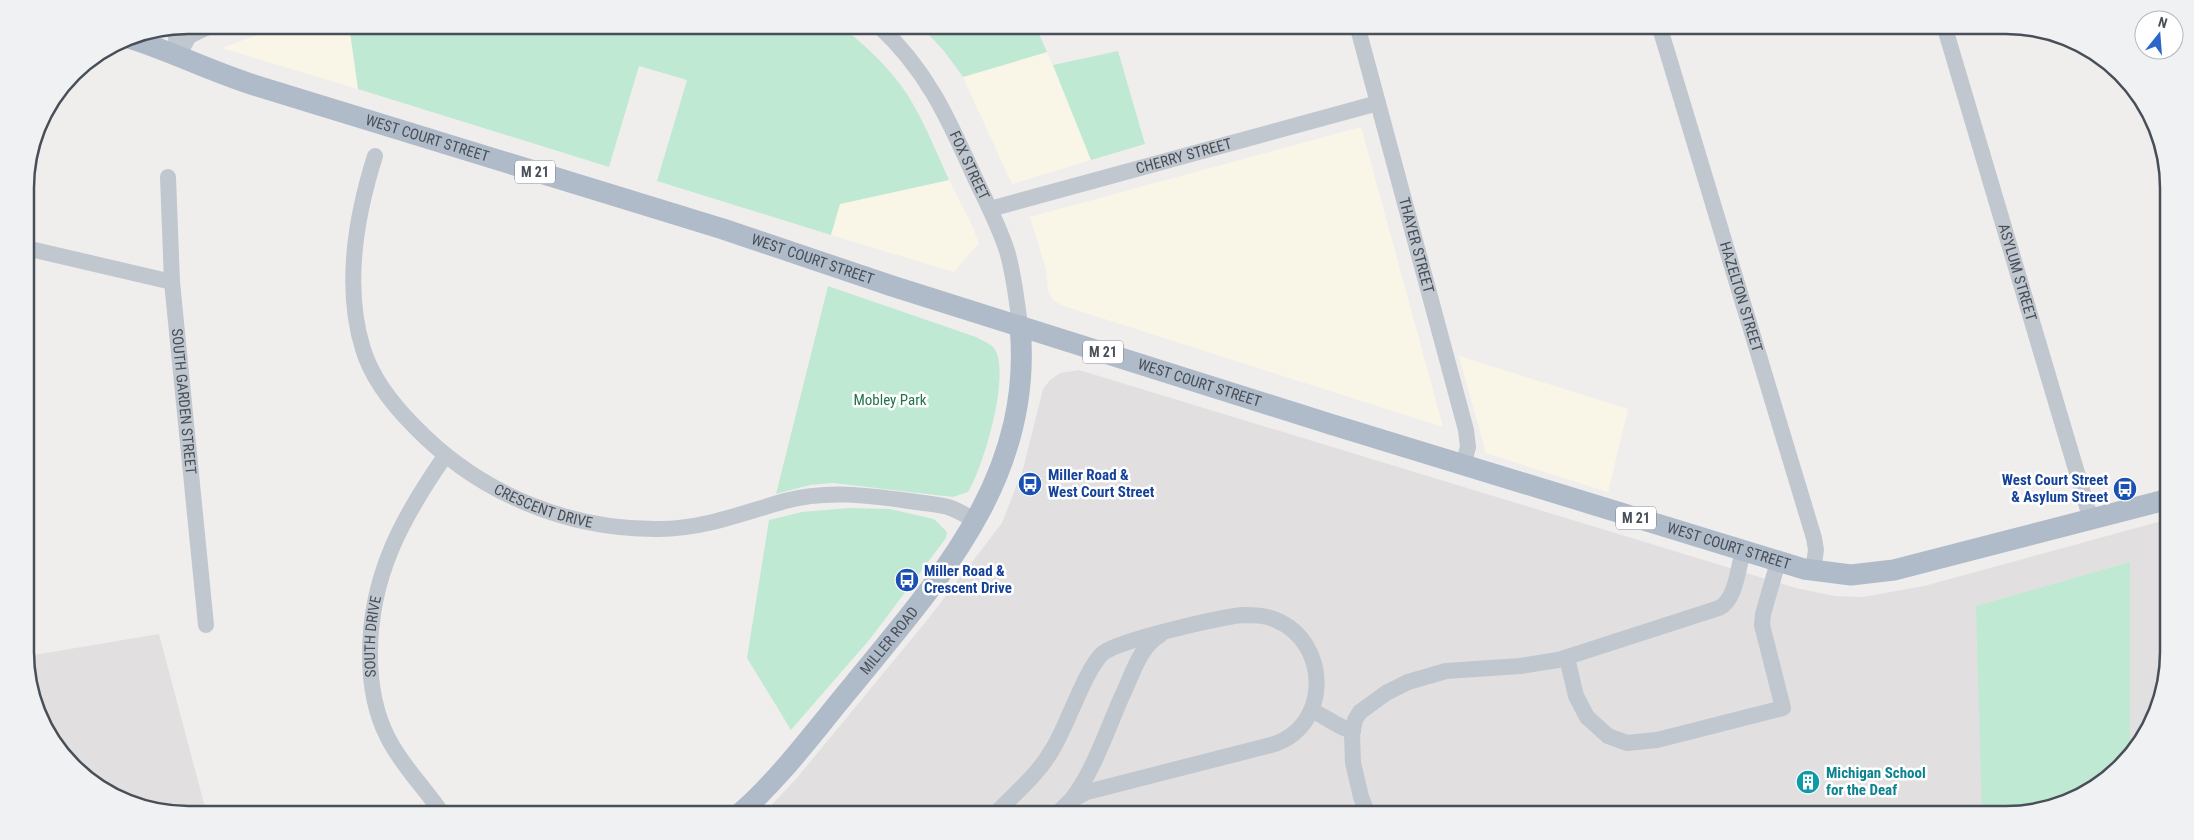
<svg xmlns="http://www.w3.org/2000/svg" width="2194" height="840" viewBox="0 0 2194 840" font-family="'Roboto Condensed',sans-serif">
  <rect width="100%" height="100%" fill="#f0eeed"/>
  <g fill="#f9f6e8">
    <polygon points="284,25 349,25 358,89 222,48"/>
    <polygon points="1047,52 1091,160 1012,184 963,77"/>
    <polygon points="1361,127 1443,427 1061,305 1053,300 1048,291 1046,269 1030,217"/>
    <polygon points="949,180 970,221 979,243 954,272 831,235 840,204"/>
    <polygon points="1459,356 1628,409 1608,492 1486,453"/>
  </g>
  <g fill="#e1dfdf">
    <polygon points="1079,370 1796,588 1835,596 1863,597 1924,586 2169,519 2169,652 2160,704 2135,751 2105,781 2058,806 2016,815 762,815 796,779 928,619 1002,523 1023,469 1043,389 1050,380 1060,373"/>
    <polygon points="159,634 207,815 188,815 136,806 65,759 28,683 28,656"/>
  </g>
  <g fill="#c0e9d3">
    <path d="M349,25h491c25,20 49,42 67,69 17,27 29,57 42,86l-109,24 -9,31 -174,-54 30,-101 -48,-14 -30,101 -251,-78z"/>
    <polygon points="920,25 1035,25 1047,52 963,77 944,51"/>
    <polygon points="1118,51 1145,144 1091,160 1053,65"/>
    <path d="M828,286l148,51c5,3 13,6 17,10 20,22 -10,122 -25,145l-15,5 -120,-14 -23,2 -34,9z"/>
    <polygon points="849,508 890,509 934,519 947,532 946,538 870,639 791,730 747,658 769,520 802,512"/>
    <polygon points="2130,562 2130,756 2105,781 2058,806 2016,815 1982,815 1976,606"/>
  </g>
  <g fill="none" stroke-linecap="round" stroke-linejoin="round">
    <g stroke="#c0c7ce" stroke-width="16">
      <path id="s1" d="M878,25c49,45 70,93 97,153 11,23 24,48 32,73 7,24 10,50 13,75"/>
      <path id="s2" d="M1357,25l109,405 2,17 -5,18"/>
      <path id="s3" d="M1659,25l155,513 2,12 -3,20"/>
      <path id="s4" d="M1944,25l147,495"/>
      <polyline points="175,28 178,56"/>
      <polyline points="178,56 189,36 212,25"/>
      <path id="s5" d="M375,156c-19,60 -31,132 -12,193 9,30 30,56 52,78 64,66 152,103 244,102 44,0 84,-16 126,-28 41,-11 82,-6 124,0 13,2 27,3 39,6 10,3 19,9 28,14"/>
      <path id="s6" d="M168,177l4,105 34,343"/>
      <path id="s7" d="M990,209l388,-106"/>
      <polyline points="26,248 172,282"/>
      <polyline points="1567,658 1576,696 1587,717 1608,736 1627,743 1657,740 1783,708 1762,625 1763,614 1778,562"/>
      <path d="M1312,711c14,5 26,17 41,20"/>
      <path d="M1072,799c22,-29 35,-69 50,-103 10,-20 17,-49 38,-61"/>
      <path id="s8" d="M443,815c-17,-26 -41,-49 -55,-77 -13,-25 -18,-56 -18,-84 0,-78 32,-136 75,-198"/>
      <path d="M994,815c19,-20 44,-40 58,-65 15,-23 33,-81 51,-97 17,-13 114,-35 139,-38 12,0 23,0 34,5 55,23 55,108 -5,125l-184,47 -17,9 -14,14"/>
      <path d="M1368,815l-7,-18 -8,-34 -1,-29 3,-14 5,-8 26,-19 22,-11 38,-11 74,-5 38,-6 161,-52c17,-8 19,-40 24,-57"/>
    </g>
    <g stroke="#b0bbc9" stroke-width="21">
      <path id="s9" d="M126,37c45,14 86,35 131,49l466,143 169,57 438,138 474,145 47,6 43,-5 275,-71"/>
      <path id="s10" d="M738,815c44,-38 78,-86 115,-130 88,-108 181,-209 167,-359"/>
    </g>
  </g>
  <defs>
    <g id="bus-disc" transform="scale(1.25)"><circle r="9.5" fill="#1a4fb4" stroke="#fff"/><path d="M-5-6H5V4H4V6H2V4H-2V6H-4V4H-5ZM-3.5-4V0h7V-4ZM-3.5 1.2v1.5H-2V1.2ZM2 1.2v1.5H3.5V1.2Z" fill="#fff"/></g>
    <g id="building-disc" transform="scale(1.25)"><circle r="9.5" fill="#0f9aa8" stroke="#fff"/><path d="M-4-6H4V6H1V3H-1V6H-4ZM-2.5-4.3h1.7v1.8h-1.7ZM.8-4.3h1.7v1.8H.8ZM-2.5-1h1.7V.8h-1.7ZM.8-1h1.7V.8H.8Z" fill="#fff"/></g>
  </defs>
  <g fill-rule="evenodd">
    <use href="#bus-disc" x="1030" y="484"/>
    <use href="#bus-disc" x="2125" y="489"/>
    <use href="#bus-disc" x="907" y="580"/>
    <use href="#building-disc" x="1808" y="782"/>
  </g>
  <g text-anchor="middle" dominant-baseline="central" stroke-width="5" stroke-linejoin="round" paint-order="stroke">
    <g fill="#fff" stroke="#7f848a" stroke-width="1">
      <rect x="515" y="160.5" width="40" height="23" rx="4"/>
      <rect x="1083" y="340.5" width="40" height="23" rx="4"/>
      <rect x="1616" y="506.5" width="40" height="23" rx="4"/>
    </g>
    <g font-size="14" font-weight="bold" fill="#484f58">
      <text x="535" y="172">M 21</text>
      <text x="1103" y="352">M 21</text>
      <text x="1636" y="518">M 21</text>
    </g>
    <g font-size="15" fill="#484f58" stroke="#fff">
      <text stroke="none"><textPath href="#s9" startOffset="318">WEST COURT STREET</textPath></text>
      <text stroke="none"><textPath href="#s7" startOffset="201">CHERRY STREET</textPath></text>
      <text stroke="none"><textPath href="#s1" startOffset="169">FOX STREET</textPath></text>
      <text stroke="none"><textPath href="#s2" startOffset="228">THAYER STREET</textPath></text>
      <text stroke="none"><textPath href="#s9" startOffset="722">WEST COURT STREET</textPath></text>
      <text stroke="none"><textPath href="#s4" startOffset="258">ASYLUM STREET</textPath></text>
      <text stroke="none"><textPath href="#s3" startOffset="284">HAZELTON STREET</textPath></text>
      <text stroke="none"><textPath href="#s9" startOffset="1128">WEST COURT STREET</textPath></text>
      <text stroke="none"><textPath href="#s6" startOffset="225">SOUTH GARDEN STREET</textPath></text>
      <text stroke="none"><textPath href="#s5" startOffset="444">CRESCENT DRIVE</textPath></text>
      <text stroke="none"><textPath href="#s9" startOffset="1682">WEST COURT STREET</textPath></text>
      <text stroke="none"><textPath href="#s8" startOffset="199">SOUTH DRIVE</textPath></text>
      <text stroke="none"><textPath href="#s10" startOffset="231">MILLER ROAD</textPath></text>
    </g>
    <g font-size="15" fill="#21714f" stroke="#fff">
      <text x="890" y="400">Mobley Park</text>
    </g>
    <g font-size="15" font-weight="bold" fill="#164399" stroke="#fff" text-anchor="start">
      <text x="1048" y="475">Miller Road &amp;<tspan x="1048" dy="17">West Court Street</tspan></text>
      <text x="2108" y="480" text-anchor="end">West Court Street<tspan x="2108" dy="17">&amp; Asylum Street</tspan></text>
      <text x="924" y="571">Miller Road &amp;<tspan x="924" dy="17">Crescent Drive</tspan></text>
    </g>
    <g font-size="15" font-weight="bold" fill="#0d838f" stroke="#fff" text-anchor="start">
      <text x="1826" y="773">Michigan School<tspan x="1826" dy="17">for the Deaf</tspan></text>
    </g>
  </g>
  <path d="M0 0H2194V840H0ZM188 34H2006A154 154 0 0 1 2160 188V652A154 154 0 0 1 2006 806H188A154 154 0 0 1 34 652V188A154 154 0 0 1 188 34Z" fill="#f0f1f2" fill-rule="evenodd"/>
  <path fill="none" stroke="#484f58" stroke-width="2.5" d="M188 34H2006A154 154 0 0 1 2160 188V652A154 154 0 0 1 2006 806H188A154 154 0 0 1 34 652V188A154 154 0 0 1 188 34Z"/>
  <g transform="translate(2159 35) rotate(17)"><circle r="24" fill="#ffffff" stroke="#b6b9bc"/>
  <path d="M0-4L9 19L0 12L-9 19Z" fill="#2d66ca"/>
  <text y="-8" font-size="14" font-weight="bold" text-anchor="middle" fill="#484f58">N</text>
  </g>
</svg>
